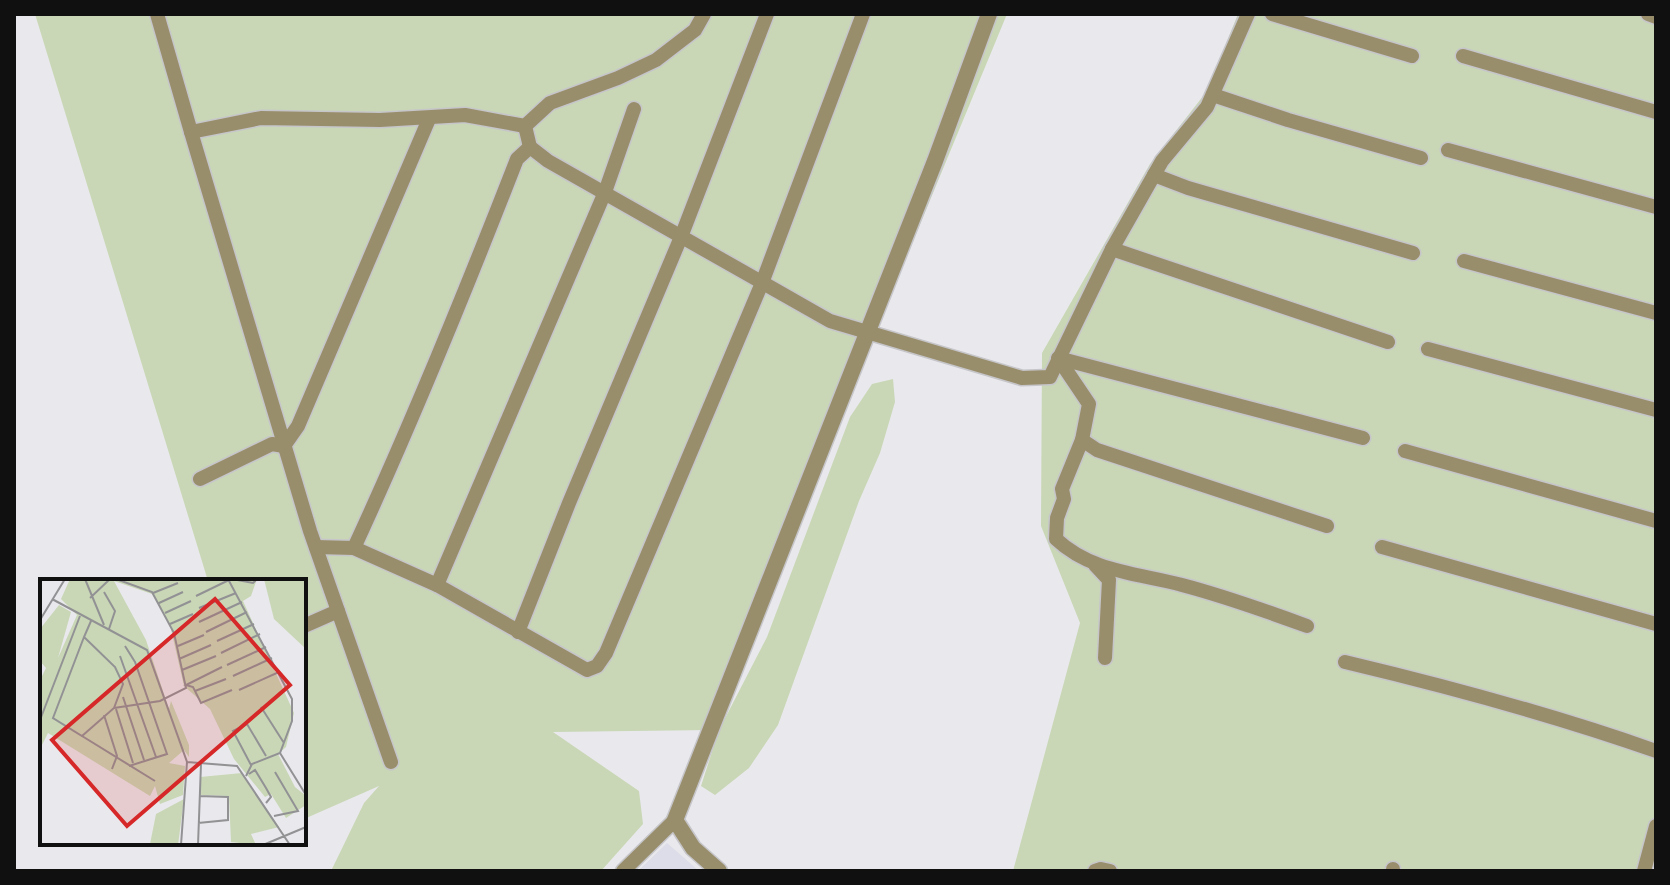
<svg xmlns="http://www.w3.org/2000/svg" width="1670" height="885" viewBox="0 0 1670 885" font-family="'Roboto Condensed',sans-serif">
  <rect width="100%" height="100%" fill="#e9e9ed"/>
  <polygon fill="#dcdde8" points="667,843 699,871 638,871"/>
  <g fill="#c9d7b6">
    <polygon points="35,14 1007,14 711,730 553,732 639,791 643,824 601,871 331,871 364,803 379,786 304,819 304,581 208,581"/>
    <polygon points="1238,14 1656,14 1656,847 1651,871 1013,871 1080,623 1041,526 1042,353 1150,164 1207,91"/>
    <polygon points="893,379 895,402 880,453 859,501 778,725 749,768 715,795 701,786 719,730 767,637 850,417 872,384"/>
  </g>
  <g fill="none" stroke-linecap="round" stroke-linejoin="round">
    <g stroke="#c6c6ca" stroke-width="17">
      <g id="minor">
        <polyline points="157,14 191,132 261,118 380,120 465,115 525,126 550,103 618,78 656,60 695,30 704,14"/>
        <polyline points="1272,14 1412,56"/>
        <polyline points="1648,14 1656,17"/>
        <polyline points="1463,56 1656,112"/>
        <polyline points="1213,95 1288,120 1421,158"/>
        <polyline points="525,126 530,147 548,161 830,321 1022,378 1050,377 1112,249 1162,161 1207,107 1248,14"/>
        <polyline points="191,132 310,531 391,762"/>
        <polyline points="1448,150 1656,207"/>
        <polyline points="1154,175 1188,188 1413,253"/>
        <polyline points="1112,249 1388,342"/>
        <polyline points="1464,261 1656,313"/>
        <polyline points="1428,349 1656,410"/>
        <polyline points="1082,440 1097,450 1327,526"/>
        <polyline points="1405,451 1656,521"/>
        <polyline points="200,479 272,444 284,446 298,426 429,119"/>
        <polyline points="316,547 354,548 437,585 587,670 597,666 606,653 762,283 863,14"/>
        <polyline points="1382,547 1656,624"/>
        <path d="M354,548c59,-128 112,-258 163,-389l13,-12"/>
        <polyline points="1095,565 1109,580 1105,658"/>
        <polyline points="437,585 605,192 634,109"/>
        <polyline points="304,626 338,611"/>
        <path d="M1307,626c-41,-15 -83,-30 -125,-41 -45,-12 -91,-13 -126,-46l1,-21 7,-19 -2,-10 20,-49 7,-36 -31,-46 305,80"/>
        <polyline points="518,632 569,503 681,237 767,14"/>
        <path d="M1345,662c105,25 209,53 311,89"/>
        <polyline points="623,871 675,820"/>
        <polyline points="1095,871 1101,869 1110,871"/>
        <polyline points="1393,871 1393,869"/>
        <polyline points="1644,871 1656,826"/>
      </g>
    </g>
    <g stroke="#c6c6ca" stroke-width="19">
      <polyline id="tertiary" points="719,871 693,848 675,820 935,161 989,14"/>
    </g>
    <use href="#minor" stroke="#998e6c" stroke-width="14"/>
    <use href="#tertiary" stroke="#998e6c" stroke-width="16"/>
  </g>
  <g transform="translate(40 579)">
    <rect width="266" height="266" fill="#e9e9ed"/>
    <path d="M30,0h187l-6,17 -8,5 51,112 -8,34 -8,7 17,33 11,9v9l-20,13 -15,-24 -6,3 -31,-38 -24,-50 -26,-23 -14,-61 -18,-31 -38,-13 32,59 23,69 2,-8 18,44v12l-5,-7 -15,13 16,3 -2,29 -23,9 -5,-18 -5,10 -102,-63 -8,16v-69l6,-12 -6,-7v-32l19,-24 12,7 -13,46 19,-43 -16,-16zM224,0h42v70l-32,-30zM202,194l37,54 -28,7 5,11 -25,-3 -2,-46 -29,-1v-18zM144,220l-6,46h-40l12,-1 6,-30z" fill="#c9d7b6"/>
    <path fill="none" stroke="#929295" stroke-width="2" d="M45,0l19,46M188,0l64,120v22l-12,32 -28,11 -6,12M192,0l21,4 4,-4M64,13l11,19 -6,18M113,14l25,-10M156,17l33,-16M50,19l20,-19M12,20l95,51 40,112 -6,83M119,24l24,-11M159,29l37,-15M125,34l26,-12M0,41l25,-41M159,43l43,-20M130,45l23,-10M166,53l41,-20M44,58l-31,81 29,18 32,-28 9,-24 -8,-17 -31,-30 7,-16M177,62l37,-17M85,67l10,16 32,92 -38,12M138,67l26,-11M181,74l39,-19M80,77l36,101M139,80l32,-14M187,86l39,-18M182,88l-36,18 7,2 8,16 31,-13M142,91l34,-14M193,97l39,-18M199,111l40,-18M155,112l31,-12M83,118l21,63M221,128l23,36M74,129l46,-7 26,-13 -12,-55 -22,-41 -36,-13M76,130l17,54M64,136l13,41 -5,13M0,141l40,-104M42,157l73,45M240,174l26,42M147,183l50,4 53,79M211,186l-18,-34 14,-7 19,32M209,195l6,-4 11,18 5,9 -5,6M234,237l24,-5 -23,-39M158,244l30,-3v-23l-29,-1M158,266l3,-81M223,266l43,-18"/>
    <path fill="#d62828" fill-opacity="0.15" stroke="#d62828" stroke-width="4" d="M175,20l75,86 -163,141 -75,-86z"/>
    <rect width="266" height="266" fill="none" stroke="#101011" stroke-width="4"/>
  </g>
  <rect width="1670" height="885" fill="none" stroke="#101011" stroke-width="32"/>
</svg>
